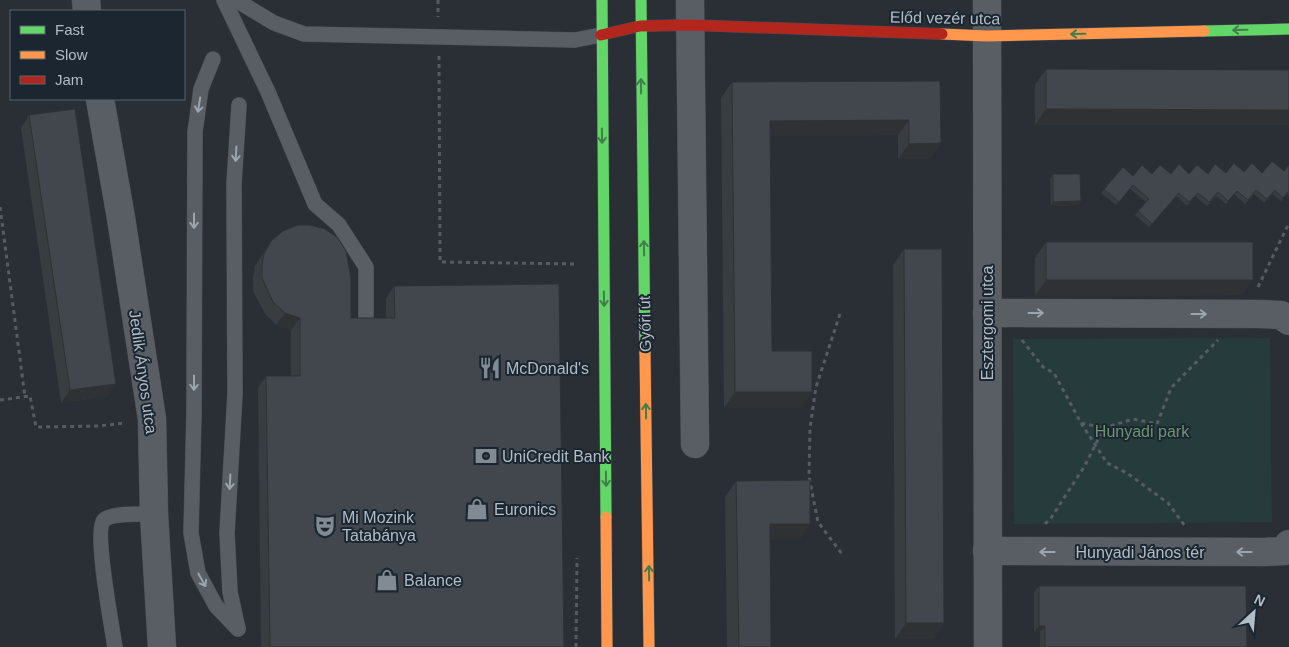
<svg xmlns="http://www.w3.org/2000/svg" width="1289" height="647" viewBox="0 0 1289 647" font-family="Helvetica,sans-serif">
  <rect width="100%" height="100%" fill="#292f35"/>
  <polygon fill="#263c3c" points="1270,338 1272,522 1014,524 1013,339"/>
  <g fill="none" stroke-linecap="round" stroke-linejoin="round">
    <g stroke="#474b50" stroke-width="16">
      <g id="lane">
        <polyline points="224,0 268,92 315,204 339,225 366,267 366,319"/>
        <polyline points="236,0 274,23 304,34 575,40 601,35"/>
        <polyline points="213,59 201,89 195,132 194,412 191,533 198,573 216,606 238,629"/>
        <polyline points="238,629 230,592 227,533 235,394 234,184 239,105"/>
        <path d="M115,647c-3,-19 -21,-116 -11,-127 7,-7 40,-6 50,-6"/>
      </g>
    </g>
    <g stroke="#474b50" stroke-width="29">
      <g id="street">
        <polyline points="86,0 87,11"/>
        <polyline points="690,0 695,444"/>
        <polyline points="987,0 988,647"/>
        <polyline points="100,99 121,218 152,419 154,514 162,647"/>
        <polyline points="987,313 1261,314 1281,315 1289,321"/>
        <polyline points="987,551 1265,552 1284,551 1289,544"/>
      </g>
    </g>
    <g stroke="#474b50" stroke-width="12">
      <g id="fast">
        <polyline points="602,0 606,517"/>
        <polyline points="641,0 645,353"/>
        <polyline points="1204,31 1289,29"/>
      </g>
    </g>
    <g stroke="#474b50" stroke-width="12">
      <g id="slow">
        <polyline points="942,34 987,36 1204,31"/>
        <polyline points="645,353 649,647"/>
        <polyline points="606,517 607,647"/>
      </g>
    </g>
    <g stroke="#474b50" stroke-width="12">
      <polyline id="jam" points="601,35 640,26 690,25 942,34"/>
    </g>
    <g stroke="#575c61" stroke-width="3" stroke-dasharray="4 4" stroke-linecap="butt">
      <polyline points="438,0 438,17"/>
      <polyline points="439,56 440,262 577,264"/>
      <polyline points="0,207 25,397"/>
      <polyline points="1258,287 1289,223"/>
      <polyline points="840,314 816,387 810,428 809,477 818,522 842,554"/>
      <polyline points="1022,340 1043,367 1054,373 1081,423 1104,428"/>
      <polyline points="0,400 30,396 36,427 98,426 126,423"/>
      <polyline points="1081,423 1107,463 1127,473 1168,503 1185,526"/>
      <polyline points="1045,524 1051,518 1084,467 1104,428 1133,419 1157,424 1171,388 1218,340"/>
      <polyline points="576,647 577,558"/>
    </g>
    <use href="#lane" stroke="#585e63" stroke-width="15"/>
    <use href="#street" stroke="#585e63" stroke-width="28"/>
    <use href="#fast" stroke="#63d668" stroke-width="11"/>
    <use href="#slow" stroke="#ff974d" stroke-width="11"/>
    <use href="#jam" stroke="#b3261e" stroke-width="11"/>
  </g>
  <g fill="#383d41">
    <polygon points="1046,69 1289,70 1035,125 1035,85"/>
    <polygon points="940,81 941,143 930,159 898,159 898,135 770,136 772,351 812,392 801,408 724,408 721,98 732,82"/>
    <polygon points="29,115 116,384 107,396 61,403 21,128"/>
    <polygon points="1289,165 1289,196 1287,194 1281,201 1272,194 1264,203 1254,194 1245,204 1234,194 1226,204 1216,196 1207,206 1195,196 1187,206 1176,196 1149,227 1135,215 1146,202 1130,189 1116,205 1101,193 1104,189 1133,176 1152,174 1208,174 1244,172 1262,173 1284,171"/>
    <polygon points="1053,174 1081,201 1078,205 1051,206 1050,178"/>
    <polygon points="271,241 351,318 386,318 386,298 394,286 564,647 261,647 258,388 266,376 291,376 291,330 276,325 265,314 253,291 253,277 255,266"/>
    <polygon points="1046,242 1253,280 1242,295 1035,296 1035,258"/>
    <polygon points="904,249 944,623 933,639 895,639 893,265"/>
    <polygon points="736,481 810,524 799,540 770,540 771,647 727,647 725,497"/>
    <polygon points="1039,586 1247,647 1040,647 1040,632 1034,632 1034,592"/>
  </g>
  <g fill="#2e3235">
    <polygon points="1046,109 1289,110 1289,125 1035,125"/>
    <polygon points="909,120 898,135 759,136 770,121"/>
    <polygon points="941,143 930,159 898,159 909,144"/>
    <polygon points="1081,201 1078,205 1051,206 1053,202"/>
    <polygon points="1046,280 1253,280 1242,295 1035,296"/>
    <polygon points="285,313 300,318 291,330 276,325"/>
    <polygon points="116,384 107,396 61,403 70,390"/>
    <polygon points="735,392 812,392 801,408 724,408"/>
    <polygon points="770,524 810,524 799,540 759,540"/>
    <polygon points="906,623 944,623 933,639 895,639"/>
    <polygon points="1039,626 1045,626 1040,632 1034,632"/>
  </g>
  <g fill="#41474c" stroke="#2e3235">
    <polygon points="1046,69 1289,70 1289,110 1046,109"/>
    <polygon points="940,81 941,143 909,144 909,120 770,121 772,351 812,351 812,392 735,392 732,82"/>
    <polygon points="75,109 116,384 70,390 29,115"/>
    <polygon points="1272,161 1284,171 1289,165 1289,191 1283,198 1275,190 1267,199 1256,190 1248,200 1237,191 1228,201 1218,192 1209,202 1198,193 1189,202 1179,193 1152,224 1138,211 1149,199 1133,185 1119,202 1104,189 1123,167 1133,176 1142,165 1152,174 1160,165 1171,174 1179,164 1189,174 1197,165 1208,174 1215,164 1226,173 1234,163 1244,172 1252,163 1262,173"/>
    <polygon points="1053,174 1080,174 1081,201 1053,202"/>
    <polygon points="298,225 310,225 325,229 338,238 346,251 351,278 351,318 395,318 394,286 559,284 564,647 270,647 266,376 300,376 300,318 285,313 273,302 262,278 262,265 264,254 271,241 283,231"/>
    <rect x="1046" y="242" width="207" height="38"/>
    <polygon points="904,249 942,249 944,623 906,623"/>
    <polygon points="810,480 810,524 770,524 771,647 739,647 736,481"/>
    <polygon points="1039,586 1246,586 1247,647 1045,647 1045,626 1039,626"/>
  </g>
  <defs><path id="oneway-shaft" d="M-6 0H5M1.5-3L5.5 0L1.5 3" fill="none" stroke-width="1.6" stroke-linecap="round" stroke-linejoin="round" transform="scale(1.25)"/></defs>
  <g stroke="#407e4c">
    <use href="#oneway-shaft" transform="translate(1240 30) rotate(179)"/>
    <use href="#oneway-shaft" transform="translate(1078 34) rotate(179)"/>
    <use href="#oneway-shaft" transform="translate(641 86) rotate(-91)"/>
    <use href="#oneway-shaft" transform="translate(602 136) rotate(89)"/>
    <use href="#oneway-shaft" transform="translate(644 248) rotate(-91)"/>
    <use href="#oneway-shaft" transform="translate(604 299) rotate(89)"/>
    <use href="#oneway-shaft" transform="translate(646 411) rotate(-91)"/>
    <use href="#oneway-shaft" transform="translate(606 479) rotate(89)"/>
    <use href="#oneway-shaft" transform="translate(649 573) rotate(-91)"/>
  </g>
  <g stroke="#9ca4ae">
    <use href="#oneway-shaft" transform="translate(199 105) rotate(99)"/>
    <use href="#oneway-shaft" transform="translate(236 154) rotate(93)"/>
    <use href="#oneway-shaft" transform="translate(194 221) rotate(90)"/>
    <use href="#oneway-shaft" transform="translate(1036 313)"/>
    <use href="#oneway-shaft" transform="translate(1199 314)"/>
    <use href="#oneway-shaft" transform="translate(194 383) rotate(90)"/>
    <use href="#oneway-shaft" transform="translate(230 482) rotate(93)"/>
    <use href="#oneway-shaft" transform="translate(1047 552) rotate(-180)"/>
    <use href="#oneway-shaft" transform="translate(1244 552) rotate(-180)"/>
    <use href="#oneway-shaft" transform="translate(202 580) rotate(61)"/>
  </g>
  <defs>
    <g id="restaurant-bare" transform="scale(1.725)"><path d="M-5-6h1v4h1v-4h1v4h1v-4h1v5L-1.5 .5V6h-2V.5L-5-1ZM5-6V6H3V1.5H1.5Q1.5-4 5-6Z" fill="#828b94" stroke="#1c2630" stroke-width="2.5" paint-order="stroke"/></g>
    <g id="bank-bare" transform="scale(1.725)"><path d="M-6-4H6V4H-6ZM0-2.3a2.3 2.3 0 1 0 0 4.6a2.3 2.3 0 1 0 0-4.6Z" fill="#828b94" stroke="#1c2630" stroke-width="2.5" paint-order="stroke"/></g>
    <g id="shop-bare" transform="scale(1.725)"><path d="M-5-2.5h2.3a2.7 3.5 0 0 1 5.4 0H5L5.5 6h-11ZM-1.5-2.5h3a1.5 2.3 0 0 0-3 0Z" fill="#828b94" stroke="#1c2630" stroke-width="2.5" paint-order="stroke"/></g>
    <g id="theatre-bare" transform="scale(1.725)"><path d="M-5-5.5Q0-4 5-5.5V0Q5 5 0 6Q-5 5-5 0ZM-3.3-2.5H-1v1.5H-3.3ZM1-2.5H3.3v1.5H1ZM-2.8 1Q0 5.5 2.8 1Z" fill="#828b94" stroke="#1c2630" stroke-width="2.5" paint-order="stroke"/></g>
  </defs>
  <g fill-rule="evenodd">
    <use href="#restaurant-bare" x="490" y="368"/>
    <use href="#bank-bare" x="486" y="456"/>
    <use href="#shop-bare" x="477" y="509"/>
    <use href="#theatre-bare" x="325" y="526"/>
    <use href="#shop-bare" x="387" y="580"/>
  </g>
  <g text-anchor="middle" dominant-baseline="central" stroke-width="4" stroke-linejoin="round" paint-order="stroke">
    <g font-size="16" fill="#b2bcc7" stroke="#1c2630">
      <text transform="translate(945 18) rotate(1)">Előd vezér utca</text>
      <text transform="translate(987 323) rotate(-90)">Esztergomi utca</text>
      <text transform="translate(645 324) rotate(-91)">Győri út</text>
      <text transform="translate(143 372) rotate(82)">Jedlik Ányos utca</text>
      <text x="1140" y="552">Hunyadi János tér</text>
    </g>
    <g font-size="16" fill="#b2bcc7" stroke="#1c2630" text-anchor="start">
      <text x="506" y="368">McDonald's</text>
      <text x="502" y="456">UniCredit Bank</text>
      <text x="494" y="509">Euronics</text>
      <text x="342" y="517">Mi Mozink<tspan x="342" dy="18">Tatabánya</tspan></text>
      <text x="404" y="580">Balance</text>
    </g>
    <g font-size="16" fill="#69976f" stroke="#1c2630">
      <text x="1142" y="431">Hunyadi park</text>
    </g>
  </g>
  <rect x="10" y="10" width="175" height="90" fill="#1c2630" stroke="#58626c"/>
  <rect x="20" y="26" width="25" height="8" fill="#63d668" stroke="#58626c"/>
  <text x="55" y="35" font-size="15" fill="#b2bcc7">Fast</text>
  <rect x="20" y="51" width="25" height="8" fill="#ff974d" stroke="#58626c"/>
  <text x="55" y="60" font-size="15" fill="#b2bcc7">Slow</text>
  <rect x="20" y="76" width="25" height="8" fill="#b3261e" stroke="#58626c"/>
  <text x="55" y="85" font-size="15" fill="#b2bcc7">Jam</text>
  <g transform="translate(1254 612) rotate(26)" stroke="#1c2630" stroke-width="4" paint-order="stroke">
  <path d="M0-4L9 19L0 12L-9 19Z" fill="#b2bcc7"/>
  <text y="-8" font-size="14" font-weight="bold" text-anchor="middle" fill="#b2bcc7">N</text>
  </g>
</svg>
